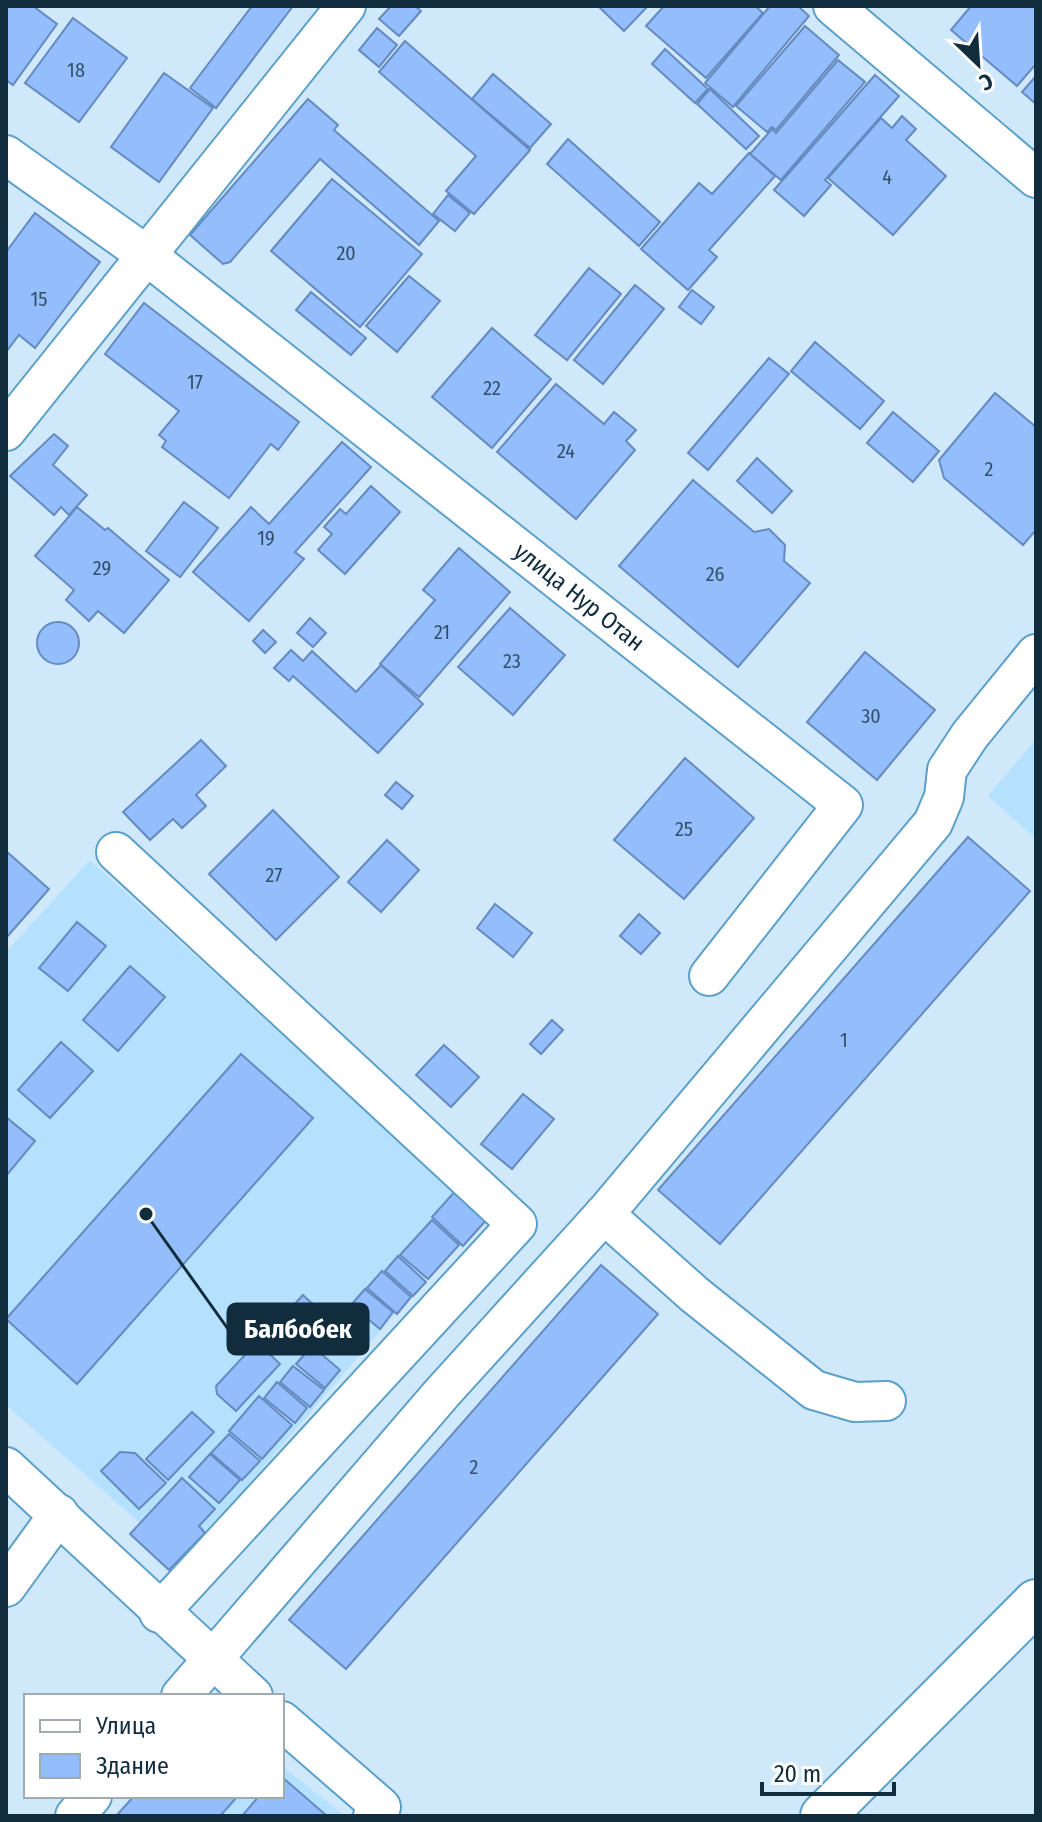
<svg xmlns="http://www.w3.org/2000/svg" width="1042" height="1822" viewBox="0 0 1042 1822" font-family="'Fira Sans Condensed',sans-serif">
  <rect width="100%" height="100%" fill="#cfe9fb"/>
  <g fill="#b5e1ff">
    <polygon points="1036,739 1036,839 988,796"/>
    <polygon points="90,860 480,1215 183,1561 6,1405 6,952"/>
    <polygon points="282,1766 344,1815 132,1816 149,1796 282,1796"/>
  </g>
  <g fill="#93befb" stroke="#648ac0" stroke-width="2">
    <polygon points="6,6 33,6 57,24 13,85 6,80"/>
    <polygon points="252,6 293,6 216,108 190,88"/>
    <polygon points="391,6 415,6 421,11 399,36 379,19"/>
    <polygon points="598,6 648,6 624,31"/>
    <polygon points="664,6 755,6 763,13 706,78 646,26"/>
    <polygon points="770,6 798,6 809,16 733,107 705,83"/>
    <polygon points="971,6 1036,6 1036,64 1017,86 951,30"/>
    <polygon points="73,18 127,58 79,122 25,83"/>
    <polygon points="805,26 839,55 776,130 772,127 767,132 736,106"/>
    <polygon points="377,28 397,45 379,67 359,50"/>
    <polygon points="405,41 530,150 474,214 446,191 476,156 379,72"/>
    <polygon points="665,49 708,89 695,103 652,64"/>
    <polygon points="838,60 865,82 781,180 750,154 772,129 776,133"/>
    <polygon points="164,73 213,108 159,182 111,147"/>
    <polygon points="493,74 551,124 530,148 472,99"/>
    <polygon points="875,75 899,96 825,180 831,185 804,216 774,190"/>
    <polygon points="1036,76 1036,104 1022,92"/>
    <polygon points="710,89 759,136 746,149 697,104"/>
    <polygon points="308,99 338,125 334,130 439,221 419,245 320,159 230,262 223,264 190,235"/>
    <polygon points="902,116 916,129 906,140 946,176 893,235 828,178 881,118 892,128"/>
    <polygon points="568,139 660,222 639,246 547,164"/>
    <polygon points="749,153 775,176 709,250 717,257 688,290 641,249 699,183 712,194"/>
    <polygon points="332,179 422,254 360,327 271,251"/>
    <polygon points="448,195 470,213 455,231 433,214"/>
    <polygon points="35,213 100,262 35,348 19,335 6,352 6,252"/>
    <polygon points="589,268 621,294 567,360 535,335"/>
    <polygon points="409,276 440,301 397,352 366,326"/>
    <polygon points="635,285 664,309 603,384 574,360"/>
    <polygon points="692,290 714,307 701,324 679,307"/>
    <polygon points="311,292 366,338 351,355 296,310"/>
    <polygon points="144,303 299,422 278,450 271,444 229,498 162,447 166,441 159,435 179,411 105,354"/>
    <polygon points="492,328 551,379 492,448 432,397"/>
    <polygon points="815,342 884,401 860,429 791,371"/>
    <polygon points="769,358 789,374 708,470 688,453"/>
    <polygon points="556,384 604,424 614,412 636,430 626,441 635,450 576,519 497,452"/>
    <polygon points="995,393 1036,427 1036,530 1023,545 944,478 939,460"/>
    <polygon points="893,412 939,451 913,482 867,443"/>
    <polygon points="54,434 68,446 53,465 87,495 69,515 61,507 54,515 10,476"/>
    <polygon points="342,442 371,467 295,552 304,559 249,621 193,572 251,507 269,524"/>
    <polygon points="757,458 792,491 772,513 737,481"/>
    <polygon points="693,480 754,532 769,529 785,545 784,561 810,583 738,667 619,566"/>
    <polygon points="371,486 400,512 345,574 318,550 332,534 324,527 340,509 346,514"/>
    <polygon points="184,502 218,528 180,577 146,551"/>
    <polygon points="77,507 105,530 108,528 169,580 124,633 98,611 89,621 66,600 74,590 35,556"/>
    <polygon points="459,548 510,592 419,697 380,664 435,600 423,590"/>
    <polygon points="510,608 565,655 513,715 458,667"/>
    <polygon points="310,618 326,633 313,647 297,633"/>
    <circle cx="58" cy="643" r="21"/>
    <polygon points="263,630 276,642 265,653 253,641"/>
    <polygon points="291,650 303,661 312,651 356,692 381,665 423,704 378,753 293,676 289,681 274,668"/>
    <polygon points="865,652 935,710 877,780 807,722"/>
    <polygon points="201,740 226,766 196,795 206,806 182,828 173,819 150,840 123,812"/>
    <polygon points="685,758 754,818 684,899 614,840"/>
    <polygon points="396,782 413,796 402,809 385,795"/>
    <polygon points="273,810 339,877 276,940 209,874"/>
    <polygon points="968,837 1030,891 720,1244 658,1190"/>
    <polygon points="387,840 419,870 381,912 348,882"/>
    <polygon points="6,851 49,889 6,938"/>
    <polygon points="495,904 532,933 513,957 477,928"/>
    <polygon points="639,914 660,933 641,954 620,936"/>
    <polygon points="77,922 106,946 68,991 39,968"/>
    <polygon points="130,966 165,997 118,1051 83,1020"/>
    <polygon points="552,1020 563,1030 541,1054 530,1044"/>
    <polygon points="61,1042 93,1071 50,1118 18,1090"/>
    <polygon points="444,1045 479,1077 451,1107 416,1075"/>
    <polygon points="241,1054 313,1118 77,1384 6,1319"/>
    <polygon points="523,1094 554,1119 512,1169 481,1144"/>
    <polygon points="6,1117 35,1141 6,1176"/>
    <polygon points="458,1188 489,1217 463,1246 432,1217"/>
    <polygon points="432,1220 459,1245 428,1279 400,1255"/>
    <polygon points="398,1256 426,1282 413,1296 385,1271"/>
    <polygon points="601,1265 658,1314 346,1669 289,1620"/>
    <polygon points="382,1271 411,1297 397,1314 367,1288"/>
    <polygon points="365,1289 393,1312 380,1329 351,1305"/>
    <polygon points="303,1295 333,1323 306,1350 277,1323"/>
    <polygon points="257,1342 280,1364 236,1411 217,1394 216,1386"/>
    <polygon points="312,1346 340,1370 325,1388 296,1364"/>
    <polygon points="293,1366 324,1390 310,1407 280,1382"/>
    <polygon points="277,1382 307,1408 295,1423 264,1398"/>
    <polygon points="259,1396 292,1425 262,1459 229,1431"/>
    <polygon points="192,1412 214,1432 168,1480 146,1459"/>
    <polygon points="229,1434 260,1461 242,1480 211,1453"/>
    <polygon points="120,1452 135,1453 166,1483 139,1509 101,1471"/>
    <polygon points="210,1454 240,1480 219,1503 189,1477"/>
    <polygon points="182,1478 215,1509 199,1526 205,1533 169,1570 130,1534"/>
    <polygon points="282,1777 327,1816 242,1816 259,1796 282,1796"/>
    <polygon points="134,1796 238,1796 220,1816 116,1816"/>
  </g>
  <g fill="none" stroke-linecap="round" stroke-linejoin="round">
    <g stroke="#5ca0c9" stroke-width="42">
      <g id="street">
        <polyline points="833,6 1036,178"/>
        <path id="s1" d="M6,155l139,99 698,551 -134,171"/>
        <polyline points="6,431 346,6"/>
        <polyline points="116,852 517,1224 159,1613"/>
        <polyline points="604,1214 695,1295 814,1390 855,1402 886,1401"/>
        <polyline points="6,1467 253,1696"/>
        <polyline points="6,1587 59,1514"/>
        <polyline points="181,1696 442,1393 607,1211 933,823 944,797 947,770 970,735 1036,654"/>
        <polyline points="282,1721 381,1807 373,1816"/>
        <polyline points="75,1816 92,1796"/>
      </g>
    </g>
    <g stroke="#5ca0c9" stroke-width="48">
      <polyline id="highway" points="823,1816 1036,1602"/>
    </g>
    <use href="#street" stroke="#fff" stroke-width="38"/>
    <use href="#highway" stroke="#fff" stroke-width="44"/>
  </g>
  <g text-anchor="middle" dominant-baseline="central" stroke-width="8" stroke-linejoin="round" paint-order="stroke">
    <g font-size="20" fill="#31506c">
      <text x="76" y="70">18</text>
      <text x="887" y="177">4</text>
      <text x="346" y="253">20</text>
      <text x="39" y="299">15</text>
      <text x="195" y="382">17</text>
      <text x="492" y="388">22</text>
      <text x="566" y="451">24</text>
      <text x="989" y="469">2</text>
      <text x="266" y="538">19</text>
      <text x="102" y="568">29</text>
      <text x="715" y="574">26</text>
      <text x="442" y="632">21</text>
      <text x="512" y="661">23</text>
      <text x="871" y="716">30</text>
      <text x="684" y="829">25</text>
      <text x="274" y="875">27</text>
      <text x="844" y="1040">1</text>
      <text x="474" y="1467">2</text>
    </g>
    <g font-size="24" fill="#102c3d" stroke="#fff">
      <text stroke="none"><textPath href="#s1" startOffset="724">улица Нур Отан</textPath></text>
    </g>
  </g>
  <path fill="none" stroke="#102c3d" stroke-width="3" d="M146 1214L228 1329"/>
  <circle fill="#102c3d" stroke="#fff" stroke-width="3" cx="146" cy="1214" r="8"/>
  <rect fill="#102c3d" stroke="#102c3d" stroke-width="3" x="228" y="1304" width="140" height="50" rx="8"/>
  <g font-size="26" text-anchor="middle" font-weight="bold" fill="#fff">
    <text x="298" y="1338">Балбобек</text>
  </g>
  <rect width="1042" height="1822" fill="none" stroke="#102c3d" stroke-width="16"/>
  <rect x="24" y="1694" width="260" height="104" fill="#ffffff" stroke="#9fabb1" stroke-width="2"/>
  <rect x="40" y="1720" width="40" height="12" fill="#ffffff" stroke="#9fabb1" stroke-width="2"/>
  <text x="96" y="1734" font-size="24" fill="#102c3d">Улица</text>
  <rect x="40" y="1754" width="40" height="24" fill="#93befb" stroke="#9fabb1" stroke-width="2"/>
  <text x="96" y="1774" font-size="24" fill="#102c3d">Здание</text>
  <g transform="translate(978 64) rotate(155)" stroke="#ffffff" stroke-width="6" paint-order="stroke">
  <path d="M0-6L14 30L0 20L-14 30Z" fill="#102c3d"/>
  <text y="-12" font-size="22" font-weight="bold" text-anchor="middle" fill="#102c3d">С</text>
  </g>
  <path d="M762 1782v12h132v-12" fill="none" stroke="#102c3d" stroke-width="4"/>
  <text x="774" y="1782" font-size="24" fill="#102c3d" stroke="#ffffff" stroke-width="6" paint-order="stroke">20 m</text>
</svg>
